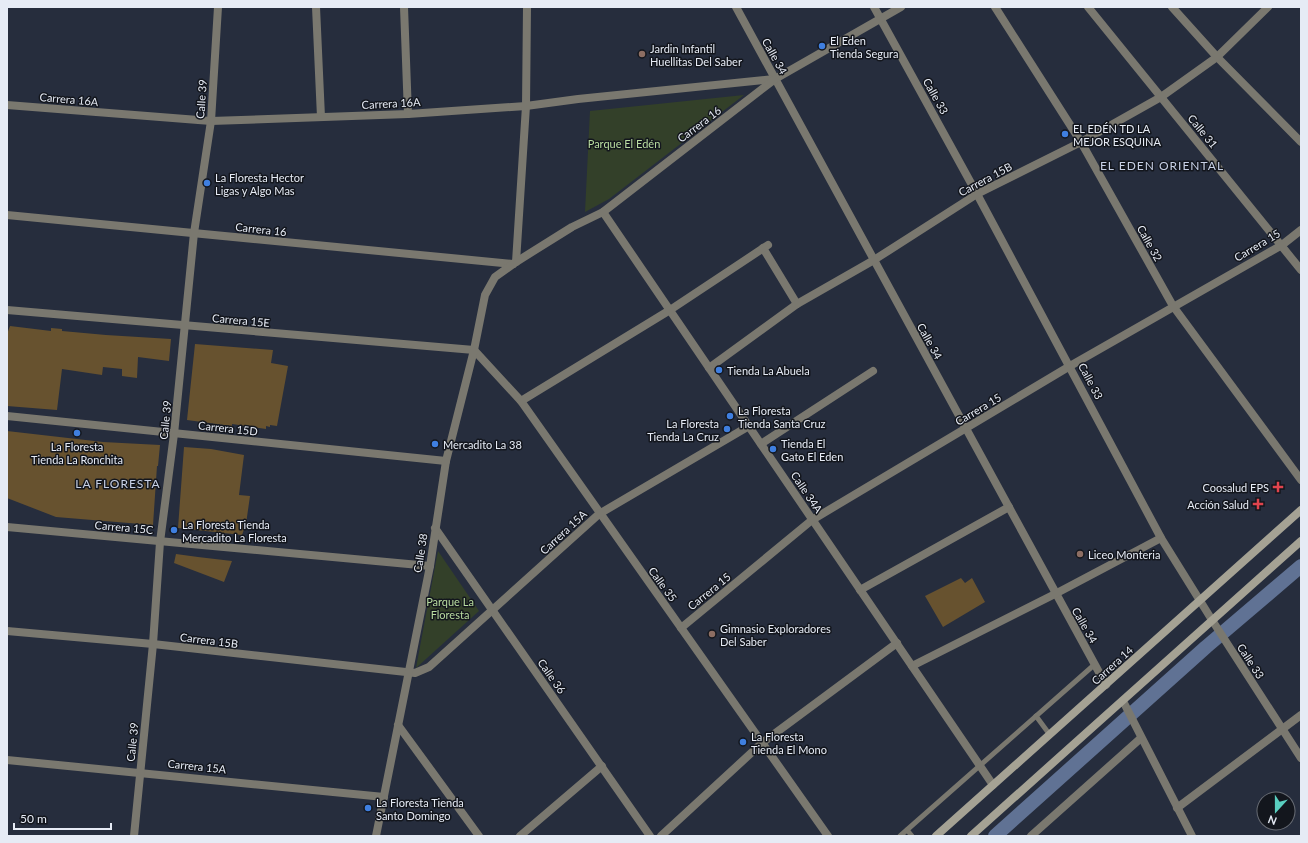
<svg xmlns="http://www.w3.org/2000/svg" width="1308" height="843" viewBox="0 0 1308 843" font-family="Lato,sans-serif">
  <rect width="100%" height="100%" fill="#262d3d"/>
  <g fill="#334029">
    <polygon points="744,95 609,199 585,212 590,111"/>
    <polygon points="438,551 479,611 416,668"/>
  </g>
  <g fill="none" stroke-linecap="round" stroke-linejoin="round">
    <polyline stroke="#607294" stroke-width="14" points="995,836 1206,647 1301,566"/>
  </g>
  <g fill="#67522f">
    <polygon points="10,326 51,331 51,328 62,329 62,331 106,335 171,339 169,361 138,357 137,378 122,376 122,369 103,367 102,375 62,369 57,410 7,406 7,334"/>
    <polygon points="195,344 273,350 271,363 288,366 277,426 270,425 270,427 266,426 266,429 232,424 232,426 187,420"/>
    <polygon points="7,431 103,442 160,445 158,466 157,466 153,525 56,517 7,498"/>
    <polygon points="184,447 211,449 244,455 239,495 250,496 246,524 242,535 178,528"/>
    <polygon points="176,554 198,557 232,561 224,582 174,563"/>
    <polygon points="961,578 965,583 972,578 985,602 943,627 925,596"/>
  </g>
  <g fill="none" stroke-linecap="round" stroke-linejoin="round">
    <g stroke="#7a786f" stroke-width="5">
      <polyline points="1036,716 1050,735"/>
      <polyline points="907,830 912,836"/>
      <polyline points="900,836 1094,665"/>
    </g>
    <g stroke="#7a786f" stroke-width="8">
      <polyline points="316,7 321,117"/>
      <polyline points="404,7 408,114"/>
      <polyline points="736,7 1106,685"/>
      <polyline points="874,7 977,194 1161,538 1212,620 1301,758"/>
      <polyline points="995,7 1081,142 1173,306 1301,480"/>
      <polyline points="1088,7 1301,270"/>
      <polyline points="1172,7 1217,57 1301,142"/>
      <polyline points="7,105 211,121 408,114 526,106 578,99 774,79"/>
      <polyline points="603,212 993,785"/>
      <polyline points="7,215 513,264"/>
      <polyline points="763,248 797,304"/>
      <polyline points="516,262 526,106 527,7"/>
      <polyline points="7,310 474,350 521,401 828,836"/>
      <polyline points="709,368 797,304 874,260 977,194 1081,142 1161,97 1217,57 1268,7"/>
      <polyline points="521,401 670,310 768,245"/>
      <polyline points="7,416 446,461"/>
      <polyline points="761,444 873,371"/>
      <polyline points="7,527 430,566"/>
      <polyline points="435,528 650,836"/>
      <polyline points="860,590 1009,507"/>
      <polyline points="681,628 812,520 1070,366 1282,245 1301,230"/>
      <polyline points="7,631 153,644 415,673 429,667 599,514 749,426"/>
      <polyline points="912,666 1055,594 1161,538"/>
      <polyline points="1123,701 1192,836"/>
      <polyline points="398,725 479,836"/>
      <polyline points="7,760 384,797"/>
      <polyline points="1177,808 1301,715"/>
      <polyline points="134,836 153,644 160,542 174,434 194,233 211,121 218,7"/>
      <polyline points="376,836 430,566 446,461 474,350 485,295 495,277 516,262 572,227 603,212 775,79 901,7"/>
      <polyline points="520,836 602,766"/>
      <polyline points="661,836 762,743 897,643"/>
      <polyline points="1031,836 1141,738"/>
    </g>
    <g stroke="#a5a294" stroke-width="8">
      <polyline points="936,836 1301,510"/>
      <polyline points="971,836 1301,541"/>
    </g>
  </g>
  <g fill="#3f7fe0" stroke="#13161d" stroke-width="1.5">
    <circle cx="822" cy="46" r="4"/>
    <circle cx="1065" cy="134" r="4"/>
    <circle cx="207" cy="183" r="4"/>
    <circle cx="719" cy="370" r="4"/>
    <circle cx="730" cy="416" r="4"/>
    <circle cx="727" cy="429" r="4"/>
    <circle cx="77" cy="433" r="4"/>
    <circle cx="435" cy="444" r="4"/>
    <circle cx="773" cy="449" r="4"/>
    <circle cx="174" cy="530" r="4"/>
    <circle cx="743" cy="742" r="4"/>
    <circle cx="368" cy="808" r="4"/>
  </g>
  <g fill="#8d6e63" stroke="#13161d" stroke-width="1.5">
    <circle cx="642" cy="54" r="4"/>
    <circle cx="1080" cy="554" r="4"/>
    <circle cx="712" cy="634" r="4"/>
  </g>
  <g fill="#e0444e" stroke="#13161d" stroke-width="1.5">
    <path d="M1276 481h4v4h4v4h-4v4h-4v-4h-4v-4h4z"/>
    <path d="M1256 498h4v4h4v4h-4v4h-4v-4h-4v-4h4z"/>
  </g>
  <g text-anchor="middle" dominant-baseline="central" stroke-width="3" stroke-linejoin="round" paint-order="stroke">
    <g font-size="11" fill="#e6ebf5" stroke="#13161d" text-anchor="start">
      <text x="830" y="40">El Eden<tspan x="830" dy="13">Tienda Segura</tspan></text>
      <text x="650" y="48">Jardin Infantil<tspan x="650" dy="13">Huellitas Del Saber</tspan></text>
      <text x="1073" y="128">EL EDÉN TD LA<tspan x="1073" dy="13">MEJOR ESQUINA</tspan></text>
      <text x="215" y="177">La Floresta Hector<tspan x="215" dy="13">Ligas y Algo Mas</tspan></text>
      <text x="727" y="370">Tienda La Abuela</text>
      <text x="738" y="410">La Floresta<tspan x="738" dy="13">Tienda Santa Cruz</tspan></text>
      <text x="719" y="423" text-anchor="end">La Floresta<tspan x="719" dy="13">Tienda La Cruz</tspan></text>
      <text x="781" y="443">Tienda El<tspan x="781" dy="13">Gato El Eden</tspan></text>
      <text x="443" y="444">Mercadito La 38</text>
      <text x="77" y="446" text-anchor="middle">La Floresta<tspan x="77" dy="13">Tienda La Ronchita</tspan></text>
      <text x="1269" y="487" text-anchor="end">Coosalud EPS</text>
      <text x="1249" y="504" text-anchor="end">Acción Salud</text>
      <text x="182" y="524">La Floresta Tienda<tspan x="182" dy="13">Mercadito La Floresta</tspan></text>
      <text x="1088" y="554">Liceo Monteria</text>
      <text x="720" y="628">Gimnasio Exploradores<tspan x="720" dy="13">Del Saber</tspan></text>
      <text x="751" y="736">La Floresta<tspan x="751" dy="13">Tienda El Mono</tspan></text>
      <text x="376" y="802">La Floresta Tienda<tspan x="376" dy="13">Santo Domingo</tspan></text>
    </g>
    <g font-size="11" fill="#e6ebf5" stroke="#13161d">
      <text transform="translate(775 56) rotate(61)">Calle 34</text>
      <text transform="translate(936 96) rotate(61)">Calle 33</text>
      <text transform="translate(69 99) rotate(5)">Carrera 16A</text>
      <text transform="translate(201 99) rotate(-86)">Calle 39</text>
      <text transform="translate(391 103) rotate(-3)">Carrera 16A</text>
      <text transform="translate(699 124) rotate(-37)">Carrera 16</text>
      <text transform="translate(1203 131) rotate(51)">Calle 31</text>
      <text transform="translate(985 179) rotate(-28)">Carrera 15B</text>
      <text transform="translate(261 229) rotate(6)">Carrera 16</text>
      <text transform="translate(1150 243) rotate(61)">Calle 32</text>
      <text transform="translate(1257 245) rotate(-31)">Carrera 15</text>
      <text transform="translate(241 320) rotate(5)">Carrera 15E</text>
      <text transform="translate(930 341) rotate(61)">Calle 34</text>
      <text transform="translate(1091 381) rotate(62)">Calle 33</text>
      <text transform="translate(978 409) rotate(-31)">Carrera 15</text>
      <text transform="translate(165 420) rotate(-84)">Calle 39</text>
      <text transform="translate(228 428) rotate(6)">Carrera 15D</text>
      <text transform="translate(807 492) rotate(56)">Calle 34A</text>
      <text transform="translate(124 527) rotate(5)">Carrera 15C</text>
      <text transform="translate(563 532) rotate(-43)">Carrera 15A</text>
      <text transform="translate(420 553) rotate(-81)">Calle 38</text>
      <text transform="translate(663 584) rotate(54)">Calle 35</text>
      <text transform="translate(709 591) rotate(-39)">Carrera 15</text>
      <text transform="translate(1085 625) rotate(60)">Calle 34</text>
      <text transform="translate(209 640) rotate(7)">Carrera 15B</text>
      <text transform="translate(1251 661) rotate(57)">Calle 33</text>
      <text transform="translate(1112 665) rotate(-42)">Carrera 14</text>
      <text transform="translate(552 676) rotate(55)">Calle 36</text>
      <text transform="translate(132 742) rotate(-84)">Calle 39</text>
      <text transform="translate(197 766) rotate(6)">Carrera 15A</text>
    </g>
    <g font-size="11" fill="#b9dca0" stroke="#13161d">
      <text x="624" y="143">Parque El Edén</text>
      <text x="450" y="601">Parque La<tspan x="450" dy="13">Floresta</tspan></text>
    </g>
    <g font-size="12" letter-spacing="1" fill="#c7d0e5" stroke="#13161d">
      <text x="1162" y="165">EL EDEN ORIENTAL</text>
      <text x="118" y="483">LA FLORESTA</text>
    </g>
  </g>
  <rect width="1308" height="843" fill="none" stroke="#e6ebf5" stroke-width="16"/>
  <g transform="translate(1276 811) rotate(201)"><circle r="19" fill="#13161d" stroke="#676b73"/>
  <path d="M0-3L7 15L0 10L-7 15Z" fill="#59cebf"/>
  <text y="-6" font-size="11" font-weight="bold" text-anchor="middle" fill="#e6ebf5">N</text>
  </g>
  <path d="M14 823v6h97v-6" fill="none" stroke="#e6ebf5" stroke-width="2"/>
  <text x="20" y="823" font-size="12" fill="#e6ebf5" stroke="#13161d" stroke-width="3" paint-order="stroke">50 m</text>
</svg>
